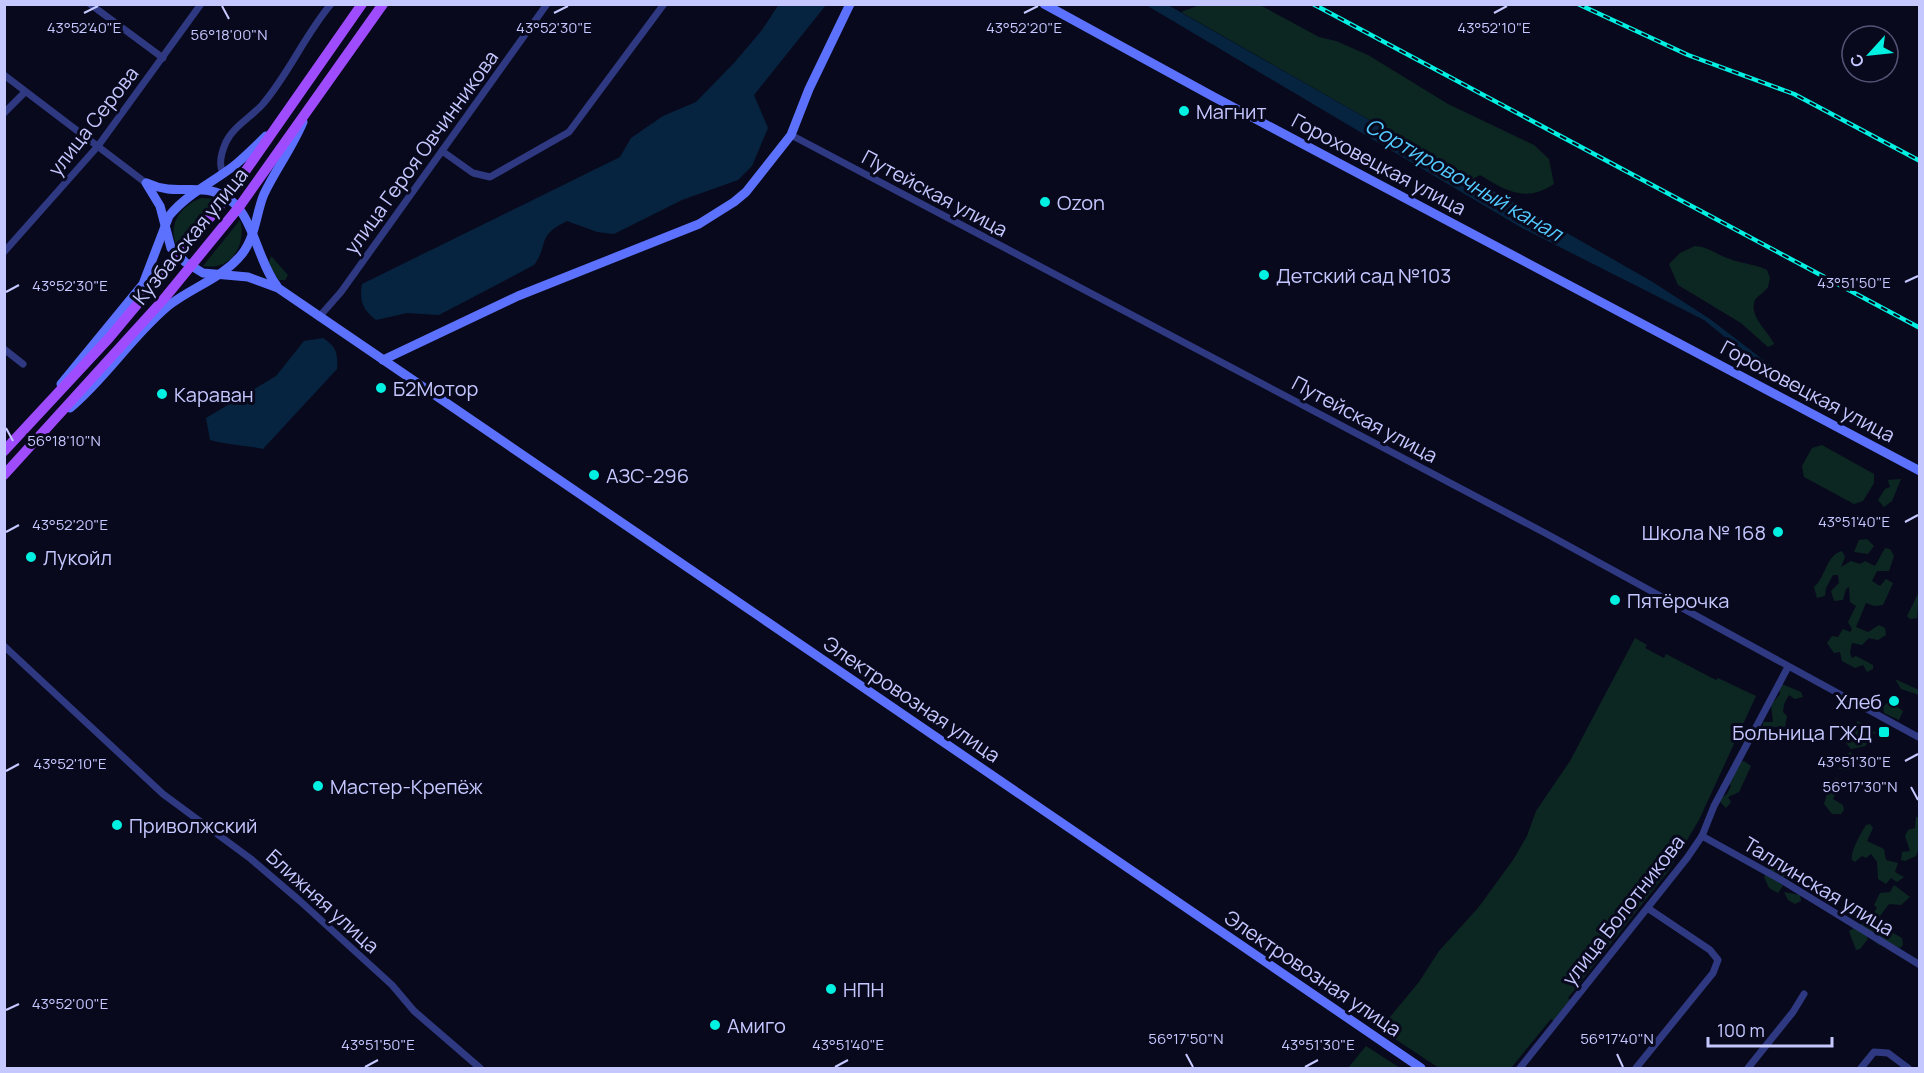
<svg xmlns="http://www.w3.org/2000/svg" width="1924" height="1073" viewBox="0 0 1924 1073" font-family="Manrope,sans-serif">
  <rect width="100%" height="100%" fill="#09091d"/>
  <g fill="#0c2722">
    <path d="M1200,5h60l59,32 17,4 32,14 80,49 86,41 15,14 5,25c-29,19 -47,7 -74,-9l-7,4 -292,-167z"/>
    <path d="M201,198l15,1 -38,50c-12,-23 1,-42 23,-51z"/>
    <path d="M240,220c7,25 -9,51 -37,46z"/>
    <path d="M1695,246c14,1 22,9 35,13 13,5 25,5 37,11l3,8 -2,9c-3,5 -11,9 -13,13 -7,16 14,32 19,44l-6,3 -27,-24 -63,-38 -9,-21 11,-11z"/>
    <polygon points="271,256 288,275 285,280 279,280 268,264"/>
    <polygon points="1822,445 1874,474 1874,483 1863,501 1854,504 1804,477 1802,466 1812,448"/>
    <polygon points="1901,479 1892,501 1884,507 1878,500 1885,489 1890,487 1888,480"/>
    <polygon points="1867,539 1874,546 1868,554 1854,552 1859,540"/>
    <path d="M1885,548l5,1 4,7 -5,15h-12l-5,10 8,5 6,-7 7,4 -10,22 -9,1 -8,-3 -10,24 12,5 11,-7 6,3 1,7 -8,5 -9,-2 -7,7 -10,-2 -2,10 2,5 4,-2 17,9v4l-6,3 -4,-7 -8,3 -13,-7 -2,-9 -6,1 -7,-10 5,-7 6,1 5,-8 7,3 2,-3 -4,-7 8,-16 -6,-4 -1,-15 -3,2 -3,11 -9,1 -3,-10 8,-8 -1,-8h-5l-7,13 -1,8 -8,2 -3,-11c12,-10 12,-32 28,-36l3,6 -4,10 10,-6 9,3 5,-3 10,5z"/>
    <polygon points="1919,592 1917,618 1910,619 1907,616"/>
    <polygon points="1635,638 1647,645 1645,648 1664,658 1666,654 1716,680 1718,678 1756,696 1699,820 1669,870 1568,998 1570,1000 1554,1021 1551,1019 1511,1068 1439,1068 1380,1029 1419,982 1439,951 1478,908 1513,860 1527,836 1536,811 1570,761"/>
    <polygon points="1895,679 1919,690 1919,695 1901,689"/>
    <polygon points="1782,684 1801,692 1803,697 1795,699 1789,695 1784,704 1783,712 1787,716 1785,727 1773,727 1773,737 1762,735 1763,722 1773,722 1771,705 1780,694 1779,688"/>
    <polygon points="1889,701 1903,711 1899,720 1884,713 1883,707"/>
    <polygon points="1858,721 1876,733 1867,737 1868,742 1865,746 1851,749 1846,743 1845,735"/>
    <polygon points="1850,752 1854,757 1849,770 1839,769 1842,758"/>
    <polygon points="1744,761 1751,766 1739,792 1728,797 1731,802 1726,808 1718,800 1727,794 1731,786 1729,783 1739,762"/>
    <polygon points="1836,778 1841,781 1833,799 1843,805 1844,810 1841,814 1832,814 1824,804 1830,784"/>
    <polygon points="1916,817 1919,817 1919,848 1916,856 1905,861 1901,860 1902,852 1910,851 1905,836 1908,830 1915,828"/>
    <path d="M1870,824l3,4 -6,13 17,8 2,11 12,3 -3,9 9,5 -7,5 -6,-4 -5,6 -8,-5 -1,-17 -6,-8 -5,4 -4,-2 -7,6 -3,-2c-2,-8 9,-27 14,-35z"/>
    <polygon points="1774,863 1783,869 1785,876 1783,878 1779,874 1777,879 1783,886 1778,893 1769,888 1764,877"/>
    <polygon points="1894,885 1910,897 1901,905 1889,904 1880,916 1884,921 1886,920 1893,924 1886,929 1902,938 1903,945 1900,948 1889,943 1879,945 1865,934 1868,939 1860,949 1856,950 1849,931 1865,922 1877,923 1874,912 1877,908 1874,905 1880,893 1890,892"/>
    <polygon points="1784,892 1800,895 1801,901 1795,904 1788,900"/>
    <polygon points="1366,1046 1400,1068 1348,1068"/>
  </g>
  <g fill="#06243f">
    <path d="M779,4l47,1 -72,90 14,33 -16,38 -14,14 -56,20 -68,34 -17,-2 -30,-11c-32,16 -17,22 -33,44l-95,50 -32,-2 -31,7c-13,-11 -17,-18 -14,-36l258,-127 11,-19 32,-22 33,-14 38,-39 28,-33z"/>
    <polygon points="1146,5 1168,5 1651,281 1710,319 1770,365 1773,371 1769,373 1704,320 1522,228"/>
    <path d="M323,338c14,9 15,16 14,31l-74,80c-18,-4 -35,-4 -53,-9l-4,-22 70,-42 28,-35z"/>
  </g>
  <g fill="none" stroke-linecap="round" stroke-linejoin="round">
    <g stroke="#2f3981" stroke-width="7">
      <polyline points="90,4 163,58"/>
      <polyline points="4,75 146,183"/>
      <polyline points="4,113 25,92"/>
      <polyline points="791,135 1545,533 1920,738"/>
      <polyline points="442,151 473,173 490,177 569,132 664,4"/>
      <path d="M223,173c-5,-9 -1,-22 3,-31 7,-15 25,-25 36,-37 27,-31 42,-69 69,-101"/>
      <polyline points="4,252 98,146 201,4"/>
      <polyline points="319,317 341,292 547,4"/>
      <polyline points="4,349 23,364"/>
      <polyline points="4,646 163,794 251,859 300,901 392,985 414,1011 480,1068"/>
      <polyline points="1702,836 1783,881 1920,965"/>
      <polyline points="1520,1068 1687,858 1702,836 1714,806 1788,667"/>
      <polyline points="1636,1068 1713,973 1718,960 1710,950 1649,909"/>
      <polyline points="1748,1068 1793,1012 1804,994"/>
      <polyline points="1861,1068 1874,1052 1888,1053 1908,1068"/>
    </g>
    <g stroke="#5c72ff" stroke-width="9">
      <polyline points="1044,4 1214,97 1920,471"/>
      <polyline points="146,183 160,206 171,248 185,262 203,273 248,277 278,288 1421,1068"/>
      <path d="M147,183c26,12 40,3 64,8 43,9 42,64 66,95"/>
      <polyline points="383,360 518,296 699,224 734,202 746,192 791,135 809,89 850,4"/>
      <path d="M61,384l82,-100 26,-68c19,-23 43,-33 66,-51 11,-9 21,-19 31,-29"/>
      <path d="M70,408c36,-30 62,-72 98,-102 24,-19 55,-28 74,-52 14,-18 14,-41 22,-60 12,-25 28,-46 39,-72"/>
    </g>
    <g stroke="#9f4cff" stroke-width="10">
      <polyline points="4,451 109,338 228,196 362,4"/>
      <polyline points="4,475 163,300 239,207 383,4"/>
    </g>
    <g stroke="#00f0e2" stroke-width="4.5">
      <g id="rail">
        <polyline points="1313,4 1920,328"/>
        <polyline points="1578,4 1688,55 1794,94 1920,161"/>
      </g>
    </g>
    <use href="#rail" stroke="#09091d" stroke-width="2" stroke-dasharray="7" stroke-linecap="butt"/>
  </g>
  <path fill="none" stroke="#c5c7ff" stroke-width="2" d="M222,6l7,13M84,13l14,-7M554,13l14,-7M1024,13l14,-7M1494,13l13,-7M1905,282l13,-6M6,292l13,-7M6,428l7,13M1905,522l13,-7M6,532l13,-7M1905,761l13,-7M6,771l13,-7M1911,787l7,13M6,1010l13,-6M1186,1054l7,13M1617,1054l6,13M365,1067l13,-7M835,1067l13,-7M1305,1067l13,-7"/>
  <g fill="#00f0e2" stroke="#09091d" stroke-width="2">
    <circle cx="1184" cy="111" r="6"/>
    <circle cx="1045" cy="202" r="6"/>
    <circle cx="1264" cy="275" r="6"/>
    <circle cx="381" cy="388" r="6"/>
    <circle cx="162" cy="394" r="6"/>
    <circle cx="594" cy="475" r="6"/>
    <circle cx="1778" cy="532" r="6"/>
    <circle cx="31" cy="557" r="6"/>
    <circle cx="1615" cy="600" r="6"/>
    <circle cx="1894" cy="701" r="6"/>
    <rect x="1878" y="726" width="12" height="12" rx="3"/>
    <circle cx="318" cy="786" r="6"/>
    <circle cx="117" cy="825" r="6"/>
    <circle cx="831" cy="989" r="6"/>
    <circle cx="715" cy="1025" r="6"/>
  </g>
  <g text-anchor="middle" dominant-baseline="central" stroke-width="6" stroke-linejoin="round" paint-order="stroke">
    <g font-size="20" fill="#c5c7ff" stroke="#09091d" text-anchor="start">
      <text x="1196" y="111">Магнит</text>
      <text x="1057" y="202">Ozon</text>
      <text x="1276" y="275">Детский сад №103</text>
      <text x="393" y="388">Б2Мотор</text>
      <text x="174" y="394">Караван</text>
      <text x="606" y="475">АЗС-296</text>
      <text x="1766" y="532" text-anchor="end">Школа № 168</text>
      <text x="43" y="557">Лукойл</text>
      <text x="1627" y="600">Пятёрочка</text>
      <text x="1882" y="701" text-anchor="end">Хлеб</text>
      <text x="1872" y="732" text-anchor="end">Больница ГЖД</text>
      <text x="330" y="786">Мастер-Крепёж</text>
      <text x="129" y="825">Приволжский</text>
      <text x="843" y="989">НПН</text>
      <text x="727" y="1025">Амиго</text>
    </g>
    <g font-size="20" fill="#c5c7ff" stroke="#09091d">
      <text transform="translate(93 121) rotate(-52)">улица Серова</text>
      <text transform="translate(421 152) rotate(-54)">улица Героя Овчинникова</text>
      <text transform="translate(1379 164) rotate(28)">Гороховецкая улица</text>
      <text transform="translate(935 193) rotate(28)">Путейская улица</text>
      <text transform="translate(190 236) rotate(-51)">Кузбасская улица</text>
      <text transform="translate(1808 391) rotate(28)">Гороховецкая улица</text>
      <text transform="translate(1365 419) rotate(28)">Путейская улица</text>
      <text transform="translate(912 699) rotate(34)">Электровозная улица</text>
      <text transform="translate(1819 886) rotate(31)">Таллинская улица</text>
      <text transform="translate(323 901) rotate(42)">Ближняя улица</text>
      <text transform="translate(1623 910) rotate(-52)">улица Болотникова</text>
      <text transform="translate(1313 973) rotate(34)">Электровозная улица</text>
    </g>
    <g font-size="21" font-style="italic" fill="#53cbff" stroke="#09091d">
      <text transform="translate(1464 179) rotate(30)">Сортировочный канал</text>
    </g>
  </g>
  <g font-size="15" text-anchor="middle" fill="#c5c7ff" stroke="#09091d" stroke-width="6" stroke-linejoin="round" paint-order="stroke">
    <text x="84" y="33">43°52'40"E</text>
    <text x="554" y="33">43°52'30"E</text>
    <text x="1024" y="33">43°52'20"E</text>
    <text x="1494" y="33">43°52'10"E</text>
    <text x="229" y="40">56°18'00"N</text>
    <text x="1854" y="288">43°51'50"E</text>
    <text x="70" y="291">43°52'30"E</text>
    <text x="64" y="446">56°18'10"N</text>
    <text x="1854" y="527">43°51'40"E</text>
    <text x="70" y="530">43°52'20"E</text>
    <text x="1854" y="767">43°51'30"E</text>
    <text x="70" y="769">43°52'10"E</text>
    <text x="1860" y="792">56°17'30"N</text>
    <text x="70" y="1009">43°52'00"E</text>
    <text x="1186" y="1044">56°17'50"N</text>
    <text x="1617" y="1044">56°17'40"N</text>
    <text x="378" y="1050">43°51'50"E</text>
    <text x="848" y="1050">43°51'40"E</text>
    <text x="1318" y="1050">43°51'30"E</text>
  </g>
  <rect width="1924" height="1073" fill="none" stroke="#c5c7ff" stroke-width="12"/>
  <g transform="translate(1870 54) rotate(243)"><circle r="28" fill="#09091d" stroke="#545577" stroke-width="1.5"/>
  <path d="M0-4.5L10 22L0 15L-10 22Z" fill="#00f0e2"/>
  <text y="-9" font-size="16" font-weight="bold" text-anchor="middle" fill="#c5c7ff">С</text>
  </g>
  <path d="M1708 1037v9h124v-9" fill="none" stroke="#c5c7ff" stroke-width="3"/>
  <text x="1717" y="1037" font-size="18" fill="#c5c7ff" stroke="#09091d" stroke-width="4.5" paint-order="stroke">100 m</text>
</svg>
